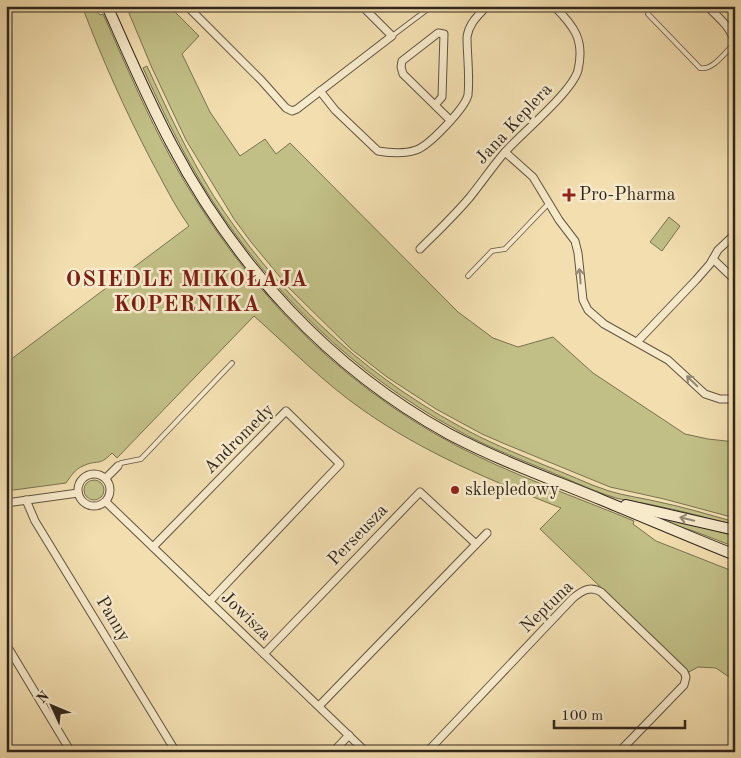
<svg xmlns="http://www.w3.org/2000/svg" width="741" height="758" viewBox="0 0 741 758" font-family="'Old Standard TT',serif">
  <rect width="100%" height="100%" fill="#f2deaf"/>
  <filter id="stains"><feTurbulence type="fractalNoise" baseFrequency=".004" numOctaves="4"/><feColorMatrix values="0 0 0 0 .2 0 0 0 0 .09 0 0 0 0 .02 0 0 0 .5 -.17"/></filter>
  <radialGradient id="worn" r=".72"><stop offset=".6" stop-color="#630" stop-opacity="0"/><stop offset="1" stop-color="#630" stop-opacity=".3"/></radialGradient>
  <g fill="#c1bf86" stroke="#787251">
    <path d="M82,6h11l7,9 3,-1c22,49 43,99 69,146 68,122 162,221 285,286 56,29 119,51 177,75l-1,3 23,17 79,31v109l-19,-13 -18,-1 -9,5 -149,-143 21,-21c-69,-27 -137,-55 -198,-98 -39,-27 -73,-62 -109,-94l-137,142 -5,-5c-13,14 -15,6 -29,13 -8,3 -12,10 -17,17l-60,8v-128l183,-137c-15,-21 -26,-44 -38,-66 -26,-50 -49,-101 -69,-154z"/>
    <polygon points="126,6 176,6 173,10 199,36 182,54 210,112 240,156 265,139 276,154 290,143 458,312 493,338 518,347 553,337 593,373 685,434 708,439 735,442 735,518 664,499 610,487 505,444 482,434 436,409 387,377 351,349 290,289 251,242 234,219 186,140 152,68"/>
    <path d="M147,66c20,44 41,88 66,129 62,96 145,176 246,231 27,15 56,27 85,39 22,8 43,19 65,26 16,5 34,7 50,11 25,5 51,13 76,20v4c-24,-7 -48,-14 -73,-19 -15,-4 -31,-5 -46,-9 -27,-8 -54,-22 -80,-32 -27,-11 -54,-22 -79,-36 -101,-55 -185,-136 -247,-233 -26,-41 -47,-85 -67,-129z"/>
    <polygon points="669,217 680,226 662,251 650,242"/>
    <circle cx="94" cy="490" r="10"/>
    <polygon points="640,511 735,536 735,547 699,533 639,513"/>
  </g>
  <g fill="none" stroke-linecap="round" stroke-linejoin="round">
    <g stroke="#605441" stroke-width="5.5">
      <g id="service">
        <path d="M648,14l52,54c13,3 26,-17 35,-25"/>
        <polyline points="392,36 432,6"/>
        <polyline points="468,276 492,251 505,249 548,204"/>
        <polyline points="118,466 121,463 141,459 232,363"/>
      </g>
    </g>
    <g stroke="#605441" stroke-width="9">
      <g id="minor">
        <polyline points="187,6 261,80 286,108 292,111 297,109 392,36 362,6"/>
        <path d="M707,6c12,12 23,20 28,37"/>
        <path d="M320,91l15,19 43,41c12,2 27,3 38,-1 13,-4 49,-42 52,-55 2,-19 -1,-40 -1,-58 2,-14 11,-21 20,-31"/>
        <polyline points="435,105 442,97 444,34 438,33 402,61 401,67 403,74 450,120"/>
        <polyline points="505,152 533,177 559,220 575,241 578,253 583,300 588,310 604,324 668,360 705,394 720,399 735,399"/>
        <path d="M420,249c17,-17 35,-34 50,-52 12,-15 23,-31 35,-45 17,-19 68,-61 73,-82 7,-30 -4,-44 -24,-64"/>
        <polyline points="713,259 735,280"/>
        <polyline points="637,342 696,280 710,264 718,250 735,234"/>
        <circle cx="94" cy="490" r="16"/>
        <polyline points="106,478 118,466"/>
        <polyline points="26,500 35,521 176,752"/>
        <polyline points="106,502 366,752"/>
        <polyline points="6,503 78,493"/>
        <polyline points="153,547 286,411 340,464 210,601"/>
        <polyline points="6,644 71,752"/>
        <polyline points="264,654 420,492 476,544"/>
        <polyline points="319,706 487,533"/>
        <polyline points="333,752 349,735"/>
        <path d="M427,752l146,-154c9,-7 17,-13 28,-6l83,80 2,5 -2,8 -65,67"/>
      </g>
    </g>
    <g stroke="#30261c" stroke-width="12">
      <g id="secondary">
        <path d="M107,6c21,47 41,94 65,139 63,120 157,223 277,289 49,26 102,45 153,66 44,18 88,37 133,55"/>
        <polyline points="626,505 735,530"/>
      </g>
    </g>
    <use href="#service" stroke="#f7eacb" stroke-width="4"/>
    <use href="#minor" stroke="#f7eacb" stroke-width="7"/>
    <use href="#secondary" stroke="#f7eacb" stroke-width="10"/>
  </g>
  <defs><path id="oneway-shaft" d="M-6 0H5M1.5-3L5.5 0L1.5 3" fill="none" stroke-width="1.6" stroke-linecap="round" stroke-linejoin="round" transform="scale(1.25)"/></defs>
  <g stroke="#948874">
    <use href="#oneway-shaft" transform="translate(580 276) rotate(-95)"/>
    <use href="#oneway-shaft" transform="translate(692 381) rotate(-136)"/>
    <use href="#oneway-shaft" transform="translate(687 519) rotate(-167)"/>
  </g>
  <g fill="#8f2418" stroke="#f7eacb" stroke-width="2">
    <path d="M566.5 187.5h5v5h5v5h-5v5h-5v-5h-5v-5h5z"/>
    <circle cx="455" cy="490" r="5"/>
  </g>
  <g text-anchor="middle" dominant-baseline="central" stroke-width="5" stroke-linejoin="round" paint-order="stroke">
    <g font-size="18" fill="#30261c" stroke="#f7eacb">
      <text transform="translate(514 124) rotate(-47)">Jana Keplera</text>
      <text transform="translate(239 439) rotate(-45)">Andromedy</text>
      <text transform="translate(358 535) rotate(-46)">Perseusza</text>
      <text transform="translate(547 607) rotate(-44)">Neptuna</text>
      <text transform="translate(246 616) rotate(44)">Jowisza</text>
      <text transform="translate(113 619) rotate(59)">Panny</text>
    </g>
    <g font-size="18" fill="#30261c" stroke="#f7eacb" text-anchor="start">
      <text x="579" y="195">Pro-Pharma</text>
      <text x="465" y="490">sklepledowy</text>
    </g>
    <g font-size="22" font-weight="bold" letter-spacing="1" fill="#7a1f14" stroke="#f7eacb">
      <text x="187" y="280">OSIEDLE MIKOŁAJA<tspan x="187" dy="25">KOPERNIKA</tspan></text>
    </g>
  </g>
  <rect width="741" height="758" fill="none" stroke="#f2deaf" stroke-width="25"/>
  <rect x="8" y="8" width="726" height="743" fill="none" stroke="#30261c" stroke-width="2.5"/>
  <rect x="12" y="12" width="716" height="733" fill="none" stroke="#30261c"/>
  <g transform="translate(52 706) rotate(314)" stroke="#f7eacb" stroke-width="4" paint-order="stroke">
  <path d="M0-4L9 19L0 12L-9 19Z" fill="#30261c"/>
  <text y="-8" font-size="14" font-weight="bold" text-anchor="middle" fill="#30261c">N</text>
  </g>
  <path d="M554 720v8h131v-8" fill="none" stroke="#30261c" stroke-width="2.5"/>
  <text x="561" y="720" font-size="15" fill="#30261c" stroke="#f7eacb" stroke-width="4" paint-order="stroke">100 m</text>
  <rect width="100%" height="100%" filter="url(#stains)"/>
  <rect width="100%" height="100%" fill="url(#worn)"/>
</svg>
